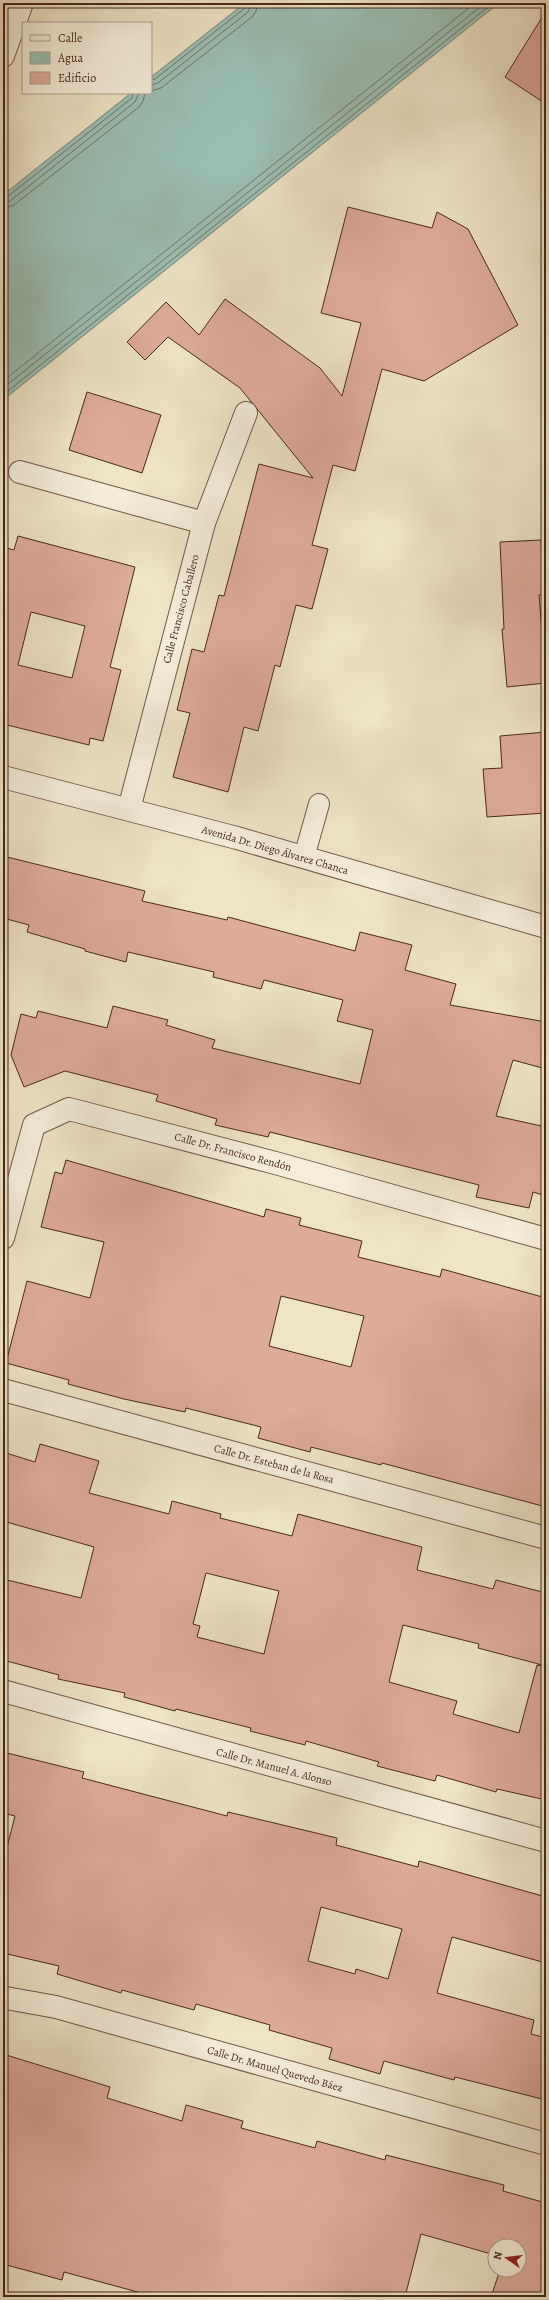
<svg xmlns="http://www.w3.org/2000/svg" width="549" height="2300" viewBox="0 0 549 2300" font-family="Alegreya,serif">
  <rect width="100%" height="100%" fill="#efe4c6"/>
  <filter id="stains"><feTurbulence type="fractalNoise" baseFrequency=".005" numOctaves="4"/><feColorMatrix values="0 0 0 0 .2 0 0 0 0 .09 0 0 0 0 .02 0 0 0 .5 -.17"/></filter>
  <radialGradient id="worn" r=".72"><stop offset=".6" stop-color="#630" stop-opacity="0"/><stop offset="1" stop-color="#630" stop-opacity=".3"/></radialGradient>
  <polygon fill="#9abfb4" stroke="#798276" points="245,3 499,3 3,400 3,195 131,93 151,93 151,77"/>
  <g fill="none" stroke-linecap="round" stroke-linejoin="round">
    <g stroke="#707367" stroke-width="1">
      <polyline points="151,80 155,79 245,8 247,3"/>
      <polyline points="151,85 158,83 248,12 252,3"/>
      <polyline points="151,91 161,88 252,17 256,11 258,3"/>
      <polyline points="3,198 7,197 132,98 133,93"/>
      <polyline points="3,203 10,201 135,102 139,93"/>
      <polyline points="3,209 14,205 139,107 143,101 145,93"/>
      <polyline points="3,381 475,3"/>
      <polyline points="3,388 485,3"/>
      <polyline points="3,395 493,3"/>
    </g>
  </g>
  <g fill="#deac9b" stroke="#47271a" fill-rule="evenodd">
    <polygon points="546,11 546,104 505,77"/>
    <polygon points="348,207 432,228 437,212 468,229 518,325 424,381 382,369 355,471 333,465 312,545 328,549 312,609 296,605 280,667 275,665 258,731 244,727 228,792 173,777 190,713 177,710 192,649 204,652 219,595 224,596 259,464 313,478 240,388 168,337 145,360 127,342 166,302 199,335 225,299 320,368 342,396 361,323 321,313"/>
    <polygon points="87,392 161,415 142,473 69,450"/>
    <path d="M18,536l117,31 -25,100 11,3 -18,71 -13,-3 -1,7 -86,-21v-177l11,3zM31,612l54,14 -13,52 -54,-13z"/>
    <polygon points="541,540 544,595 539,595 546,683 507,687 502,629 504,629 500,542"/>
    <polygon points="546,732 546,813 487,817 483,769 502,768 500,736"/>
    <polygon points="3,856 145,891 142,901 227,920 228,917 355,951 360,932 412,945 405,970 456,984 450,1005 546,1022 546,1069 513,1060 496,1116 546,1127 546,1196 533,1192 529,1208 476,1197 479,1185 270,1132 268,1137 215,1125 217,1119 156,1101 158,1095 65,1071 24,1087 11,1055 21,1014 36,1018 38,1011 107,1028 113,1006 168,1020 166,1025 215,1040 212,1048 360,1084 373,1030 337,1021 343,1000 264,980 261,989 213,977 214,972 128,952 126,962 85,951 85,949 27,932 29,925 3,918"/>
    <path d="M66,1160l198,57 2,-8 35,9 -2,7 63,16 -4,16 82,20 2,-8 104,29v209l-164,-44 -1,2 -70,-18 -1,5 -52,-14 3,-11 -75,-19 -1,4 -61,-13 -56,-15 1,-4 -63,-17 21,-82 63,17 14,-56 -63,-15 14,-55 7,2zM281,1296l83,20 -13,51 -82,-21z"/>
    <path d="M40,1444l59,17 -10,32 80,21 3,-13 49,13 -1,4 72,18 6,-22 124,33 -5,23 76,19 3,-9 50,13v73l-68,-18 1,-4 -76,-19 -14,57 68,19 -4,13 66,19 18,-68 9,1v134l-49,-11 -1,3 -59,-17 -2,6 -58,-15 2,-4 -73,-21 -1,4 -55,-14 1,-3 -75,-19 -1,2 -51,-14 1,-4 -67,-14 1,-4 -56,-15v-81l78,19 13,-51 -91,-26v-69l32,10zM206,1573l73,18 -15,63 -67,-17 3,-11 -7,-2z"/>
    <path d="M3,1752l81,20 -2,6 145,38 1,-4 109,26 -1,7 82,22 1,-6 127,36v66l-94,-26 -15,56 97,27 -3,14 15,4v62l-91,-23 -1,3 -70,-19 -4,13 -51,-15 3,-11 -63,-18 1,-5 -74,-21 -2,6 -72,-20 -1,3 -64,-19 2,-8 -56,-13v-90l12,-47 -12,-3zM321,1907l81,22 -14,50 -32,-10 -1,5 -47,-13z"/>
    <polygon points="3,2054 110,2087 107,2098 182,2121 186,2105 243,2121 241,2128 315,2148 317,2141 385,2160 386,2155 504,2185 503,2191 546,2203 546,2297 491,2297 500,2270 519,2270 519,2246 495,2246 495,2255 421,2234 405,2297 156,2297 64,2272 62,2280 3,2264"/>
  </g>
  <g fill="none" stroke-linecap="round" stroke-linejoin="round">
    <g stroke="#715645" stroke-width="22">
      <polyline id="service" points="304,857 319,804"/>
    </g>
    <g stroke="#715645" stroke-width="24">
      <g id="minor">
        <polyline points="20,472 204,523"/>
        <polyline points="3,777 237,838 546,927"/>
        <polyline points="129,809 204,523 246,413"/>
        <polyline points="3,1238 34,1125 69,1109 279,1164 546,1239"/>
        <polyline points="3,1390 546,1538"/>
        <polyline points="3,1691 546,1841"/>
        <polyline points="3,1999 6,1998 56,2007 546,2144"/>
      </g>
    </g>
    <g stroke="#715645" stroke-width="24">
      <polyline id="tertiary" points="3,56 22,3"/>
    </g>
    <use href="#service" stroke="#f5edda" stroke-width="20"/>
    <use href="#minor" stroke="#f5edda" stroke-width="22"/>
    <use href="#tertiary" stroke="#f5edda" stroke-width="22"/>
  </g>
  <g text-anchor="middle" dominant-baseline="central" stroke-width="3" stroke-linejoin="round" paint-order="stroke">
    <g font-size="11" fill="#47271a" stroke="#f5edda">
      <text transform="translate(181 609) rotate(-75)">Calle Francisco Caballero</text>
      <text transform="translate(275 850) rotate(16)">Avenida Dr. Diego Álvarez Chanca</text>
      <text transform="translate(233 1152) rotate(15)">Calle Dr. Francisco Rendón</text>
      <text transform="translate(274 1464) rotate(15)">Calle Dr. Esteban de la Rosa</text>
      <text transform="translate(274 1767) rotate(15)">Calle Dr. Manuel A. Alonso</text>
      <text transform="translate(275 2069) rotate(16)">Calle Dr. Manuel Quevedo Báez</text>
    </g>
  </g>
  <rect width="549" height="2300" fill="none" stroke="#efe4c6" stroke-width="16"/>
  <rect x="4" y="4" width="541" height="2292" fill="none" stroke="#47271a" stroke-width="2"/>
  <rect x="8" y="8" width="533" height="2284" fill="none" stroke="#47271a"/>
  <rect x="22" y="22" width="130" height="72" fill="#f5edda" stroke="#af9e8d"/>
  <rect x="30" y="35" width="20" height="6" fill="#f5edda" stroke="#af9e8d"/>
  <text x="58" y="42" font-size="12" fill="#47271a">Calle</text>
  <rect x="30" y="52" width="20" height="12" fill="#9abfb4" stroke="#af9e8d"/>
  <text x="58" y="62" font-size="12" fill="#47271a">Agua</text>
  <rect x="30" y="72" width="20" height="12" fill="#deac9b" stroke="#af9e8d"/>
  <text x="58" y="82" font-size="12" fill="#47271a">Edificio</text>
  <g transform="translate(507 2258) rotate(284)"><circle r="19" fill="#f5edda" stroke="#af9e8d"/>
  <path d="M0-3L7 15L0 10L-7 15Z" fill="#8f2418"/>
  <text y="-6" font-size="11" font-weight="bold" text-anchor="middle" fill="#47271a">N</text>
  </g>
  <rect width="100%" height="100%" filter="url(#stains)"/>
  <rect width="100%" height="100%" fill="url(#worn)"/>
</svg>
